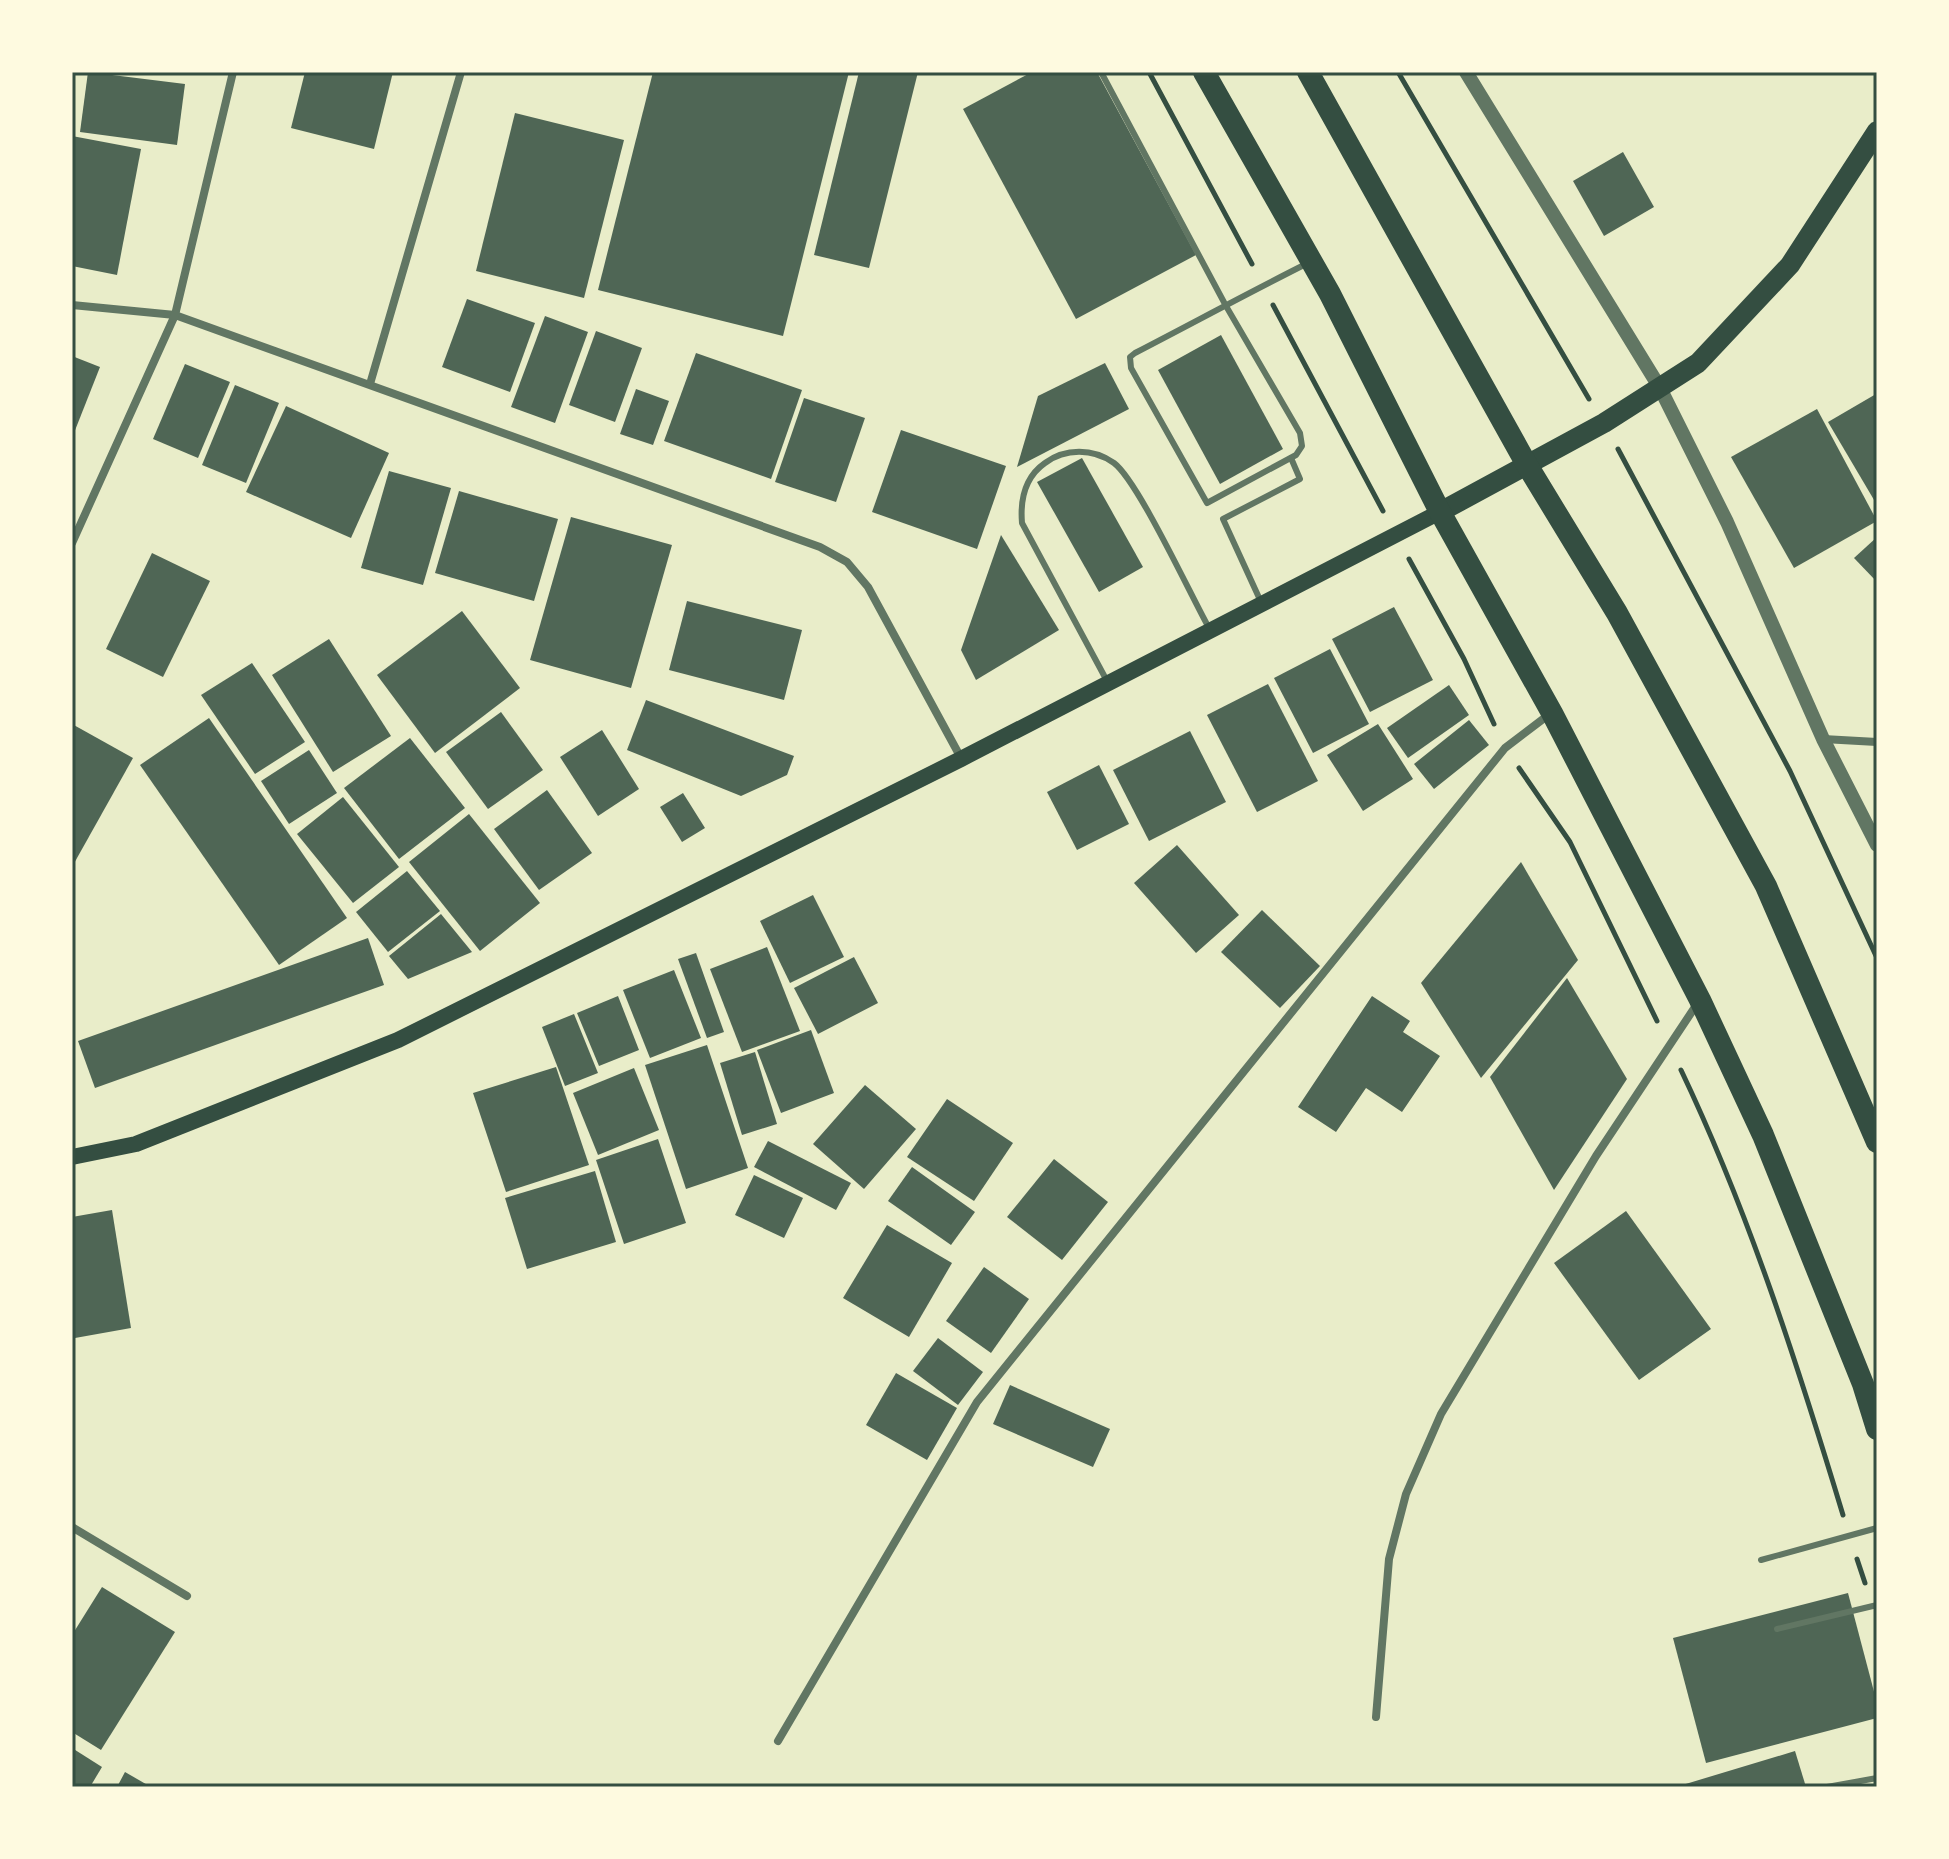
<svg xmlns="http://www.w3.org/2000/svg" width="1949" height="1859" viewBox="0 0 1949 1859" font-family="Karla,sans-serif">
  <rect width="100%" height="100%" fill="#e9edc9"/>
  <g fill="#4f6655">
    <polygon points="88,72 185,84 177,145 80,132"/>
    <polygon points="305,72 393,72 374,149 291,128"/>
    <polygon points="653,72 849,72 783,336 598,290"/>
    <polygon points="859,72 918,72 869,268 814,255"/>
    <polygon points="1032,72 1097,72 1196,255 1076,319 963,109"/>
    <polygon points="515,113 624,140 584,298 476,271"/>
    <polygon points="72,136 141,149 117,275 72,266"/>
    <polygon points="1623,152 1654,207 1604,236 1573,181"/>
    <polygon points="467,299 535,323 510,392 442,367"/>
    <polygon points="545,316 588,332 555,423 511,407"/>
    <polygon points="596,331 642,348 615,422 569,405"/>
    <polygon points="1221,335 1283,449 1220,484 1158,370"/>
    <polygon points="696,353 802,390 771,479 664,441"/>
    <polygon points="72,356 100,367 72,438"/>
    <polygon points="1105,363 1129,409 1017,467 1038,396"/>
    <polygon points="185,364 230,382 198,458 153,439"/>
    <polygon points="235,385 279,403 246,483 202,465"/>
    <polygon points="636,389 669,401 653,445 620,434"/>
    <polygon points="1876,394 1877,397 1877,505 1828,422"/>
    <polygon points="804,398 865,418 836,502 775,482"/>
    <polygon points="286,406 389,453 351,538 246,492"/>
    <polygon points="1817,409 1877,521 1794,568 1731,457"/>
    <polygon points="901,430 1006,466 977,549 872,512"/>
    <polygon points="1082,458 1143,567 1099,592 1037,482"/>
    <polygon points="389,471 451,488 423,585 361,568"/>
    <polygon points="459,491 558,519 534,601 435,573"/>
    <polygon points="571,517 672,545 631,688 530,660"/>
    <polygon points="1001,535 1059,630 976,680 961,650"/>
    <polygon points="1877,537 1877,582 1854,558"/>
    <polygon points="152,553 210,581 163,677 106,649"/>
    <polygon points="687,601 802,630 784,700 669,670"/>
    <polygon points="1394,607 1433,680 1370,712 1332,639"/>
    <polygon points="462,611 520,688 435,753 377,675"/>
    <polygon points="329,639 391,736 333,772 272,675"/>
    <polygon points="1330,649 1369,724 1313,753 1274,678"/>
    <polygon points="252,663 305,742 255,774 201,695"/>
    <polygon points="1268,684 1318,781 1257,812 1207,715"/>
    <polygon points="1449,685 1469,715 1408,758 1387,728"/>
    <polygon points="646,700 794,756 787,775 741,796 627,750"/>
    <polygon points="501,712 543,770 488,809 446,752"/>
    <polygon points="209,718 347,918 279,965 140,765"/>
    <polygon points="1469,720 1489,745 1434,789 1414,764"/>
    <polygon points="72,724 133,758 72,867"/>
    <polygon points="1378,724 1413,779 1363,811 1327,755"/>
    <polygon points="602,730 639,789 598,816 560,757"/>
    <polygon points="1190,731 1226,802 1149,841 1113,770"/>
    <polygon points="410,738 465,808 399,859 344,788"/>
    <polygon points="309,750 337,793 289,824 261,781"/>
    <polygon points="1099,765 1129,824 1077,850 1047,792"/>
    <polygon points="547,790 592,853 539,890 494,829"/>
    <polygon points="683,793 705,828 682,842 660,807"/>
    <polygon points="343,797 399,867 353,903 297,834"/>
    <polygon points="469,814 540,903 480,951 409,862"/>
    <polygon points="1177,845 1239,915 1196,953 1134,883"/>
    <polygon points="1521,862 1578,960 1481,1078 1421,983"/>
    <polygon points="407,871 440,911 388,952 356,912"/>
    <polygon points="813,895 844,957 790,983 760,921"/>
    <polygon points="1262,910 1320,966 1280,1008 1221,952"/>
    <polygon points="441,914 472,952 408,979 389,956"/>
    <polygon points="368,938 384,985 95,1088 78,1041"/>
    <polygon points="767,947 800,1031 742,1052 710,969"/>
    <polygon points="696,953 724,1032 707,1038 678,959"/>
    <polygon points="854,957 878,1003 818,1034 794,988"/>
    <polygon points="674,970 701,1038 650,1058 623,990"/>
    <polygon points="1567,978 1627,1079 1554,1190 1490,1077"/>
    <polygon points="618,996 639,1050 599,1066 577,1013"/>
    <polygon points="1372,996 1410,1021 1403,1032 1440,1056 1402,1112 1366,1088 1336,1132 1298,1107"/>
    <polygon points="574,1014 598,1073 565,1086 542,1027"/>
    <polygon points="811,1030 834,1093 781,1113 757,1050"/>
    <polygon points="707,1045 748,1168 686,1189 645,1065"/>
    <polygon points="755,1052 777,1124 742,1135 720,1063"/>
    <polygon points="556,1067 589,1165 506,1192 473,1093"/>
    <polygon points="634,1068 659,1130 598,1155 573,1093"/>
    <polygon points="865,1085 916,1129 864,1189 813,1144"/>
    <polygon points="947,1099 1013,1143 974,1201 907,1157"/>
    <polygon points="658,1139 686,1223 624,1244 596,1160"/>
    <polygon points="768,1141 851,1183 836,1210 754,1167"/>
    <polygon points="1054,1159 1108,1202 1062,1260 1007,1217"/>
    <polygon points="912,1167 975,1212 951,1245 888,1201"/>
    <polygon points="595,1171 616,1242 527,1269 505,1198"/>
    <polygon points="754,1175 803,1198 784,1238 735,1215"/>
    <polygon points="112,1210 131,1328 75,1338 72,1217"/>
    <polygon points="1626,1211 1711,1329 1639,1380 1554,1263"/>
    <polygon points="887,1225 952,1263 909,1337 843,1298"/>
    <polygon points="984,1267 1029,1299 991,1353 946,1321"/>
    <polygon points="938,1338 983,1372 958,1405 913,1371"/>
    <polygon points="896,1373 957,1408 927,1460 866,1425"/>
    <polygon points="1010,1385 1110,1429 1093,1467 993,1424"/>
    <polygon points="102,1587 175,1632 101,1750 72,1732 72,1635"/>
    <polygon points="1848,1593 1877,1703 1877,1718 1706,1763 1673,1638"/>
    <polygon points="72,1748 102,1767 90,1787 72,1787"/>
    <polygon points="1795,1751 1806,1787 1679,1787 1679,1786"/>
    <polygon points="125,1772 151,1787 117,1787"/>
  </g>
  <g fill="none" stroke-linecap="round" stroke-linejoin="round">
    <g stroke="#344e41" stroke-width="5">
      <polyline points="1149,72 1252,264"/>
      <polyline points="1398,72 1589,399"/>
      <polyline points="1273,305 1383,511"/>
      <polyline points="1618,449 1790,771 1877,958"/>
      <polyline points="1409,559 1464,659 1494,724"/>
      <polyline points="1519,768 1570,842 1657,1021"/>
      <path d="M1681,1070c68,143 116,293 162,445"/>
      <polyline points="1857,1559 1865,1583"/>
    </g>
    <g stroke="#617663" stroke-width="6">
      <path d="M1101,72l125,234 74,127 2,13 -6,9 -89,48 -76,-135 -1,-11 5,-4c58,-30 115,-61 173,-90"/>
      <polyline points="1261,602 1223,519 1300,479 1291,458"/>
      <path d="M1107,681l-85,-158c-2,-24 3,-46 23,-60 20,-15 48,-15 69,0 24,18 77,133 95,165"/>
      <polyline points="1761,1560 1877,1528"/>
      <polyline points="1777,1629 1877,1605"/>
      <polyline points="1827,1787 1877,1778"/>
    </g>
    <g stroke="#617663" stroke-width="8">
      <polyline points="72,305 175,315 820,547 847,562 868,587 961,758"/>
      <polyline points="370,384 461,72"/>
      <polyline points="72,543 175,315 233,72"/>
      <polyline points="1823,739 1877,742"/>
      <polyline points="72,1527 187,1596"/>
      <polyline points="1376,1717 1389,1559 1406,1494 1441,1414 1596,1156 1697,1004"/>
      <polyline points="778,1741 977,1402 1505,748 1551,713"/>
    </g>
    <polyline stroke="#617663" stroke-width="14" points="1466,72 1660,388 1727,522 1823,739 1877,845"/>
    <polyline stroke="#344e41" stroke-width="16" points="72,1157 136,1144 398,1040 961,759 1440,512"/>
    <polyline stroke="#344e41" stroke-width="20" points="1440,512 1604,423 1698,363 1790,265 1877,131"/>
    <g stroke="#344e41" stroke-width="22">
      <polyline points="1204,72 1330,294 1440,512 1552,713 1700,1000 1763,1135 1863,1384 1877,1429"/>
      <polyline points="1308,72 1527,465 1617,613 1766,886 1877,1142"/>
    </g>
  </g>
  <rect width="1949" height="1859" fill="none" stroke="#fefae0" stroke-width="148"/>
  <rect x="74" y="74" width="1801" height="1711" fill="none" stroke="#344e41" stroke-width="3"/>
</svg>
